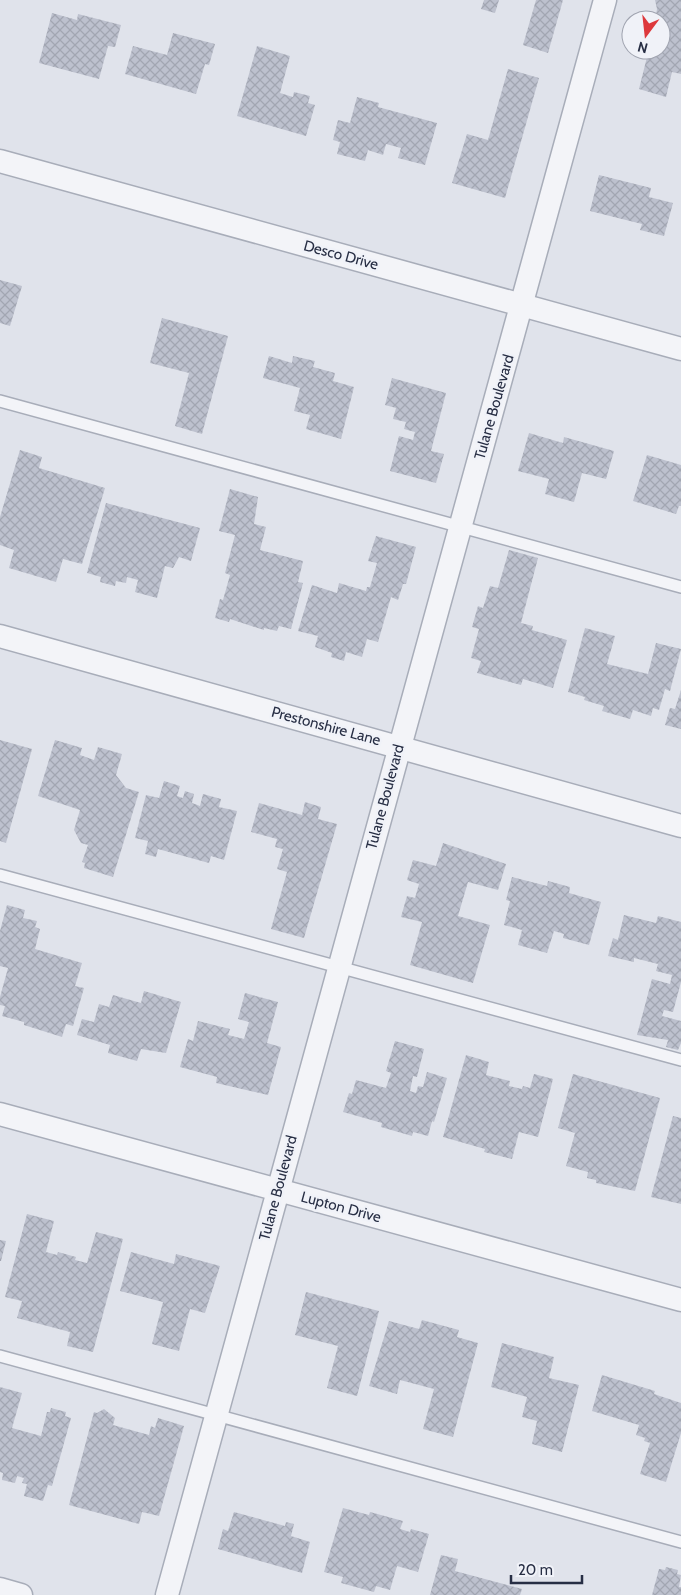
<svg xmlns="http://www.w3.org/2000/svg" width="681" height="1595" viewBox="0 0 681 1595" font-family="Cabin,sans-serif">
  <defs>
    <pattern id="building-cross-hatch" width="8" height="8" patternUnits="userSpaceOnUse" patternTransform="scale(1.25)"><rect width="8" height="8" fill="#bdc1ce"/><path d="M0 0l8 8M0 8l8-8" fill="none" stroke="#a2a6b2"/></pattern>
  </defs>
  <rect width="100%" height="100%" fill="#e0e3eb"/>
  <g fill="url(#building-cross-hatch)">
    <polygon points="484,0 499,0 495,13 481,9"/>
    <polygon points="536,0 563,0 548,53 523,45"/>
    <polygon points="655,0 681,0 681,74 672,72 666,97 639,89 648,53 647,50 661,50 661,20 655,20 657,9"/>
    <polygon points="52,13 77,20 78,14 121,25 115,47 108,46 99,79 39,63"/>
    <polygon points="173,33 215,44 209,65 205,64 196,94 125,74 133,46 167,55"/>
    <polygon points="257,46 290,56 280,93 293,97 294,92 310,96 308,103 315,105 306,136 237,116"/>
    <polygon points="508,69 539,78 505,198 452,183 467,134 488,140"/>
    <polygon points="357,97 379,103 378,107 437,123 425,165 398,158 401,148 386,144 383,155 368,150 365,161 337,154 340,142 333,140 338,120 350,123"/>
    <polygon points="599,175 651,188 649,197 673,203 664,236 640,230 642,224 590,211"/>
    <polygon points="0,280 22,286 10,326 0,323"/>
    <polygon points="162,318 228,336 202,434 175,426 189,373 150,363"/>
    <polygon points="269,356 292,363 293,356 315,361 313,367 335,373 333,381 354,387 341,439 306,429 310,415 294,411 300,388 263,378"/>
    <polygon points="392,378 446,393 431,451 444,454 436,483 390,471 399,436 413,440 415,432 404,429 406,422 393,419 396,408 385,405"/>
    <polygon points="529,433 563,443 564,437 614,451 606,479 582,473 574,502 545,494 549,479 518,471"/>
    <polygon points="20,450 42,457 39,468 105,488 82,564 63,559 56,582 9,568 14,550 0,545 0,517"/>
    <polygon points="647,455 681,465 681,506 679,506 676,514 633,501"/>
    <polygon points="230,489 258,497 254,524 266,527 260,550 303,561 298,582 303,583 291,629 279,626 277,631 264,628 264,630 230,619 229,622 215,618 220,599 223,600 230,575 225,573 235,535 219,531"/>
    <polygon points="106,503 200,528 191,561 179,557 173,568 165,566 157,598 135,592 138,580 127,577 126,583 116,581 115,586 100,582 101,577 87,573"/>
    <polygon points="376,536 416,547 406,584 403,584 398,600 391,597 378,642 367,639 362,657 346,652 344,661 331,657 332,653 315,647 318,636 298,631 312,585 337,593 339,583 366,591 367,587 370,587 377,563 368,561"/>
    <polygon points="509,550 538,558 521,623 533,626 532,630 567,640 553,688 523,679 521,685 477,673 481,661 471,658 479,629 472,627 478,606 483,608 490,586 498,588"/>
    <polygon points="585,628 615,636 607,664 648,674 656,643 681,649 670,691 665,689 659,710 653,708 651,716 633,710 630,719 602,711 604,706 584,700 585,697 568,692"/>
    <polygon points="681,690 681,729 665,725 670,708 675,709"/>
    <polygon points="0,740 32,749 6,843 0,841"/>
    <polygon points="55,740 82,748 80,755 94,760 98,747 122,754 116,775 126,788 139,792 113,877 84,868 85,863 82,862 88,845 81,843 74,830 80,810 38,796"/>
    <polygon points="164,781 180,786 177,796 183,798 185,791 194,794 192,803 200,806 203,794 221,799 219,807 237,811 224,860 211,856 209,863 158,849 156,857 145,854 148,841 135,838 146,795 159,798"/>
    <polygon points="305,802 321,807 318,819 337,824 304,938 271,929 287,872 277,869 283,849 275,847 277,839 251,832 259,803 302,815"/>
    <polygon points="443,843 506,864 498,890 468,882 458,916 490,925 473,983 410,965 422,922 401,917 407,896 415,898 419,884 407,880 413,860 436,866"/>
    <polygon points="512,877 547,886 548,881 570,887 569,893 601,902 589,945 563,938 564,934 554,931 547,953 518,945 522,930 504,925 510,901 506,900"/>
    <polygon points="7,905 25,910 23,918 37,921 35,927 40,929 35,949 82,963 75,986 84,988 73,1026 66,1024 62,1037 24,1025 24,1022 2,1016 5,1006 0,1005 0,997 8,968 0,966 0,931"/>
    <polygon points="624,915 656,923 658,916 681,922 681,982 673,1012 664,1010 662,1016 681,1021 681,1043 678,1050 666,1047 668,1040 637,1035 652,979 670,984 672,975 656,971 658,964 634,958 634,962 608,956 613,938 618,940"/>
    <polygon points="144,991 181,1002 166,1053 141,1049 137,1061 108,1053 110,1045 77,1035 82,1019 94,1022 99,1004 109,1007 113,995 141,1003"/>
    <polygon points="245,993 278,1002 267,1043 281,1047 268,1095 216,1083 217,1077 180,1067 188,1039 193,1041 198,1021 230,1029 228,1035 244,1039 249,1022 238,1019"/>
    <polygon points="395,1041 424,1049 417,1077 413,1076 410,1091 416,1093 418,1086 423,1087 427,1072 447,1078 434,1122 432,1121 428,1136 413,1132 412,1136 381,1127 382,1123 343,1112 349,1093 352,1094 356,1080 386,1088 391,1073 386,1071"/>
    <polygon points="466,1055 489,1062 486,1075 510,1081 509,1086 522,1089 523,1086 530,1088 534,1074 553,1079 538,1137 519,1132 512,1159 484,1152 485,1149 443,1137"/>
    <polygon points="573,1074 660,1098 635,1191 596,1183 596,1180 587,1178 588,1172 566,1166 575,1133 558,1128"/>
    <polygon points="673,1116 681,1118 681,1204 651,1197"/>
    <polygon points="27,1214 54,1221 46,1252 57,1255 58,1252 76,1257 75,1260 87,1263 96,1232 123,1239 93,1352 67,1346 70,1332 17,1318 22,1301 5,1297"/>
    <polygon points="0,1240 6,1241 1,1261 0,1261"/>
    <polygon points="131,1252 174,1264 176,1254 220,1266 205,1313 190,1309 179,1351 152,1344 163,1302 120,1291"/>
    <polygon points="306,1292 379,1311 357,1396 327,1388 338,1346 295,1335"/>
    <polygon points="422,1320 459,1330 457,1337 478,1343 453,1437 423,1429 434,1389 400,1380 397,1394 369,1386 389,1321 419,1329"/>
    <polygon points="502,1343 554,1357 549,1378 579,1385 562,1452 532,1444 537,1421 522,1417 527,1397 491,1387"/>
    <polygon points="602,1375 655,1391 654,1394 681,1403 681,1433 666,1482 640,1474 650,1443 644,1441 645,1438 636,1435 639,1425 592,1411"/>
    <polygon points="0,1387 22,1393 12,1428 41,1436 47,1412 50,1412 51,1408 66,1412 65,1416 71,1418 52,1486 48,1485 43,1501 24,1496 27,1484 22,1483 24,1478 17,1476 15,1483 2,1480 3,1473 0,1472"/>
    <polygon points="104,1409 115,1418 113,1425 149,1435 151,1426 155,1428 158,1418 184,1426 159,1516 142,1512 139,1524 69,1505 94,1412 97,1413"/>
    <polygon points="343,1508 369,1515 370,1512 403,1521 400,1529 410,1532 411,1529 429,1534 418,1572 397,1566 390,1590 376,1586 374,1592 341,1583 343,1577 324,1572"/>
    <polygon points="234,1512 285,1526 286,1522 294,1524 291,1536 310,1542 302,1573 218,1549 223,1529 228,1531"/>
    <polygon points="441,1555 458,1559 455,1571 522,1589 520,1595 430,1595"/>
    <polygon points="666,1567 678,1570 677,1574 681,1575 679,1587 681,1587 681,1595 652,1595 659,1569 665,1570"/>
  </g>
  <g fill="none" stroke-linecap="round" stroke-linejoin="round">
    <g stroke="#a8adb9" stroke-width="14">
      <g id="service">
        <polyline points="0,401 681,587"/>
        <polyline points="0,875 681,1060"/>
        <polyline points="0,1356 681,1542"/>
      </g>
    </g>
    <g stroke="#a8adb9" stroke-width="25">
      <g id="minor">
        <polyline points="0,161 681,349"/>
        <polyline points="0,636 681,826"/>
        <polyline points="0,1114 681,1300"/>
        <polyline points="0,1589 21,1595"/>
        <polyline points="167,1595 605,0"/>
      </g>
    </g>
    <use href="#service" stroke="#f3f4f8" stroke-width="11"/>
    <use href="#minor" stroke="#f3f4f8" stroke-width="22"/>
  </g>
  <g text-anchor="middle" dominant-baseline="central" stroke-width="5" stroke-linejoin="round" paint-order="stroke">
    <g font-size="15" fill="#272e44" stroke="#f0f2f8">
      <text transform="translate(341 255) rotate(15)">Desco Drive</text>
      <text transform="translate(494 407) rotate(-74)">Tulane Boulevard</text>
      <text transform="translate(326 726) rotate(15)">Prestonshire Lane</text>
      <text transform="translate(385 797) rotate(-75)">Tulane Boulevard</text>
      <text transform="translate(278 1188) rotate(-75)">Tulane Boulevard</text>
      <text transform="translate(341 1207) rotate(15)">Lupton Drive</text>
    </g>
  </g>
  <g transform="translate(646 35) rotate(195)"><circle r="24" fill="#f0f2f8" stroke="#a0a4b0"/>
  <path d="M0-4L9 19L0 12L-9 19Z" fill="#dd383c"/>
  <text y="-8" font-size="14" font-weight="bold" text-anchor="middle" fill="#272e44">N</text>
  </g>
  <path d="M511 1575v8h71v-8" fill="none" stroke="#272e44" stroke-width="2.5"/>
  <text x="518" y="1575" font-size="15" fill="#272e44" stroke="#f0f2f8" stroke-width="4" paint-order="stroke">20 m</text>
</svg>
